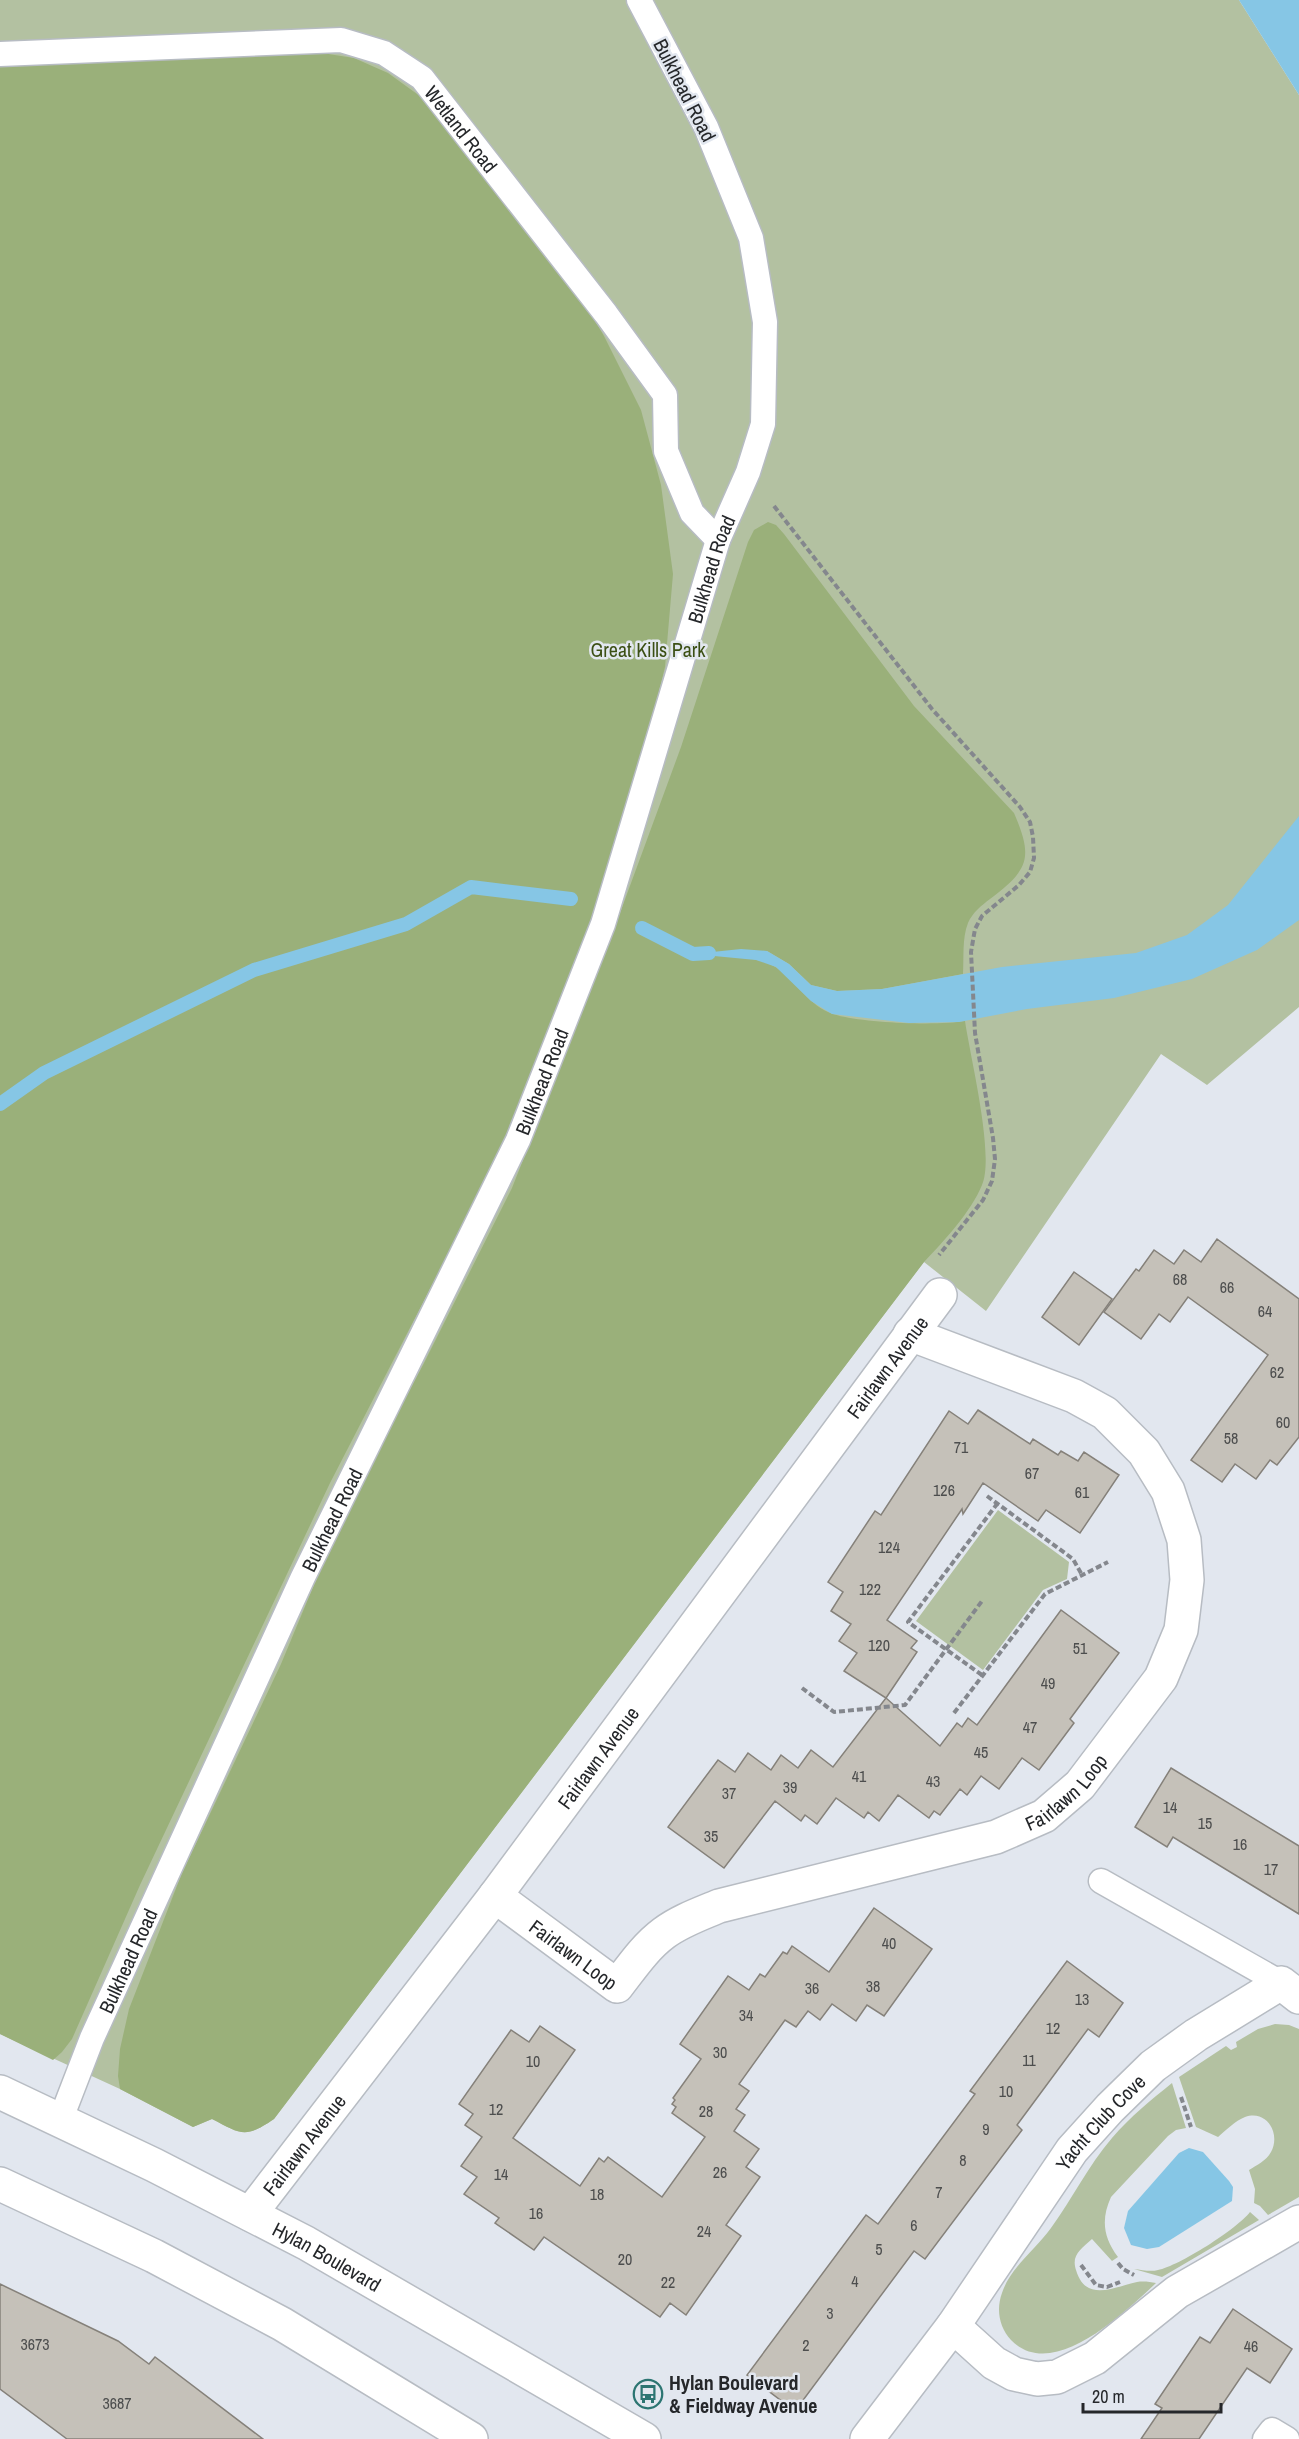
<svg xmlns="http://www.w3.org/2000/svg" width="1299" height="2439" viewBox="0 0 1299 2439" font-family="'Archivo Narrow',sans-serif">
  <rect width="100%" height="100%" fill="#e2e7ef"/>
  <g fill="#b3c1a1">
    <path d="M0,0h1239l60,95v912l-92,78 -46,-31 -175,257 -62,-49 -650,857c-29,20 -33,15 -62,0l-19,8 -73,-38 -120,-55z"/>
    <polygon points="998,1510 1069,1562 1067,1579 1043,1590 983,1670 916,1621"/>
    <path d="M1275,2024l14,1 10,4v168l-31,18 -8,-9 -6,-3 1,-14 -6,-19c8,-5 17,-9 22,-18 10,-18 -4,-43 -26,-35 -10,4 -19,13 -27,20l-22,-10 -17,-50 47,-31 5,4 6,-3 -1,-5 22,-13z"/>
    <path d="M1172,2083l14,45 -10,2 -8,6 -57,61c-10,22 -8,40 7,60l-6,4 -20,-22c-11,10 -21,16 -16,31 10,34 40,16 61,12 7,-1 13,0 19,1 -31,29 -103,100 -145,57 -12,-13 -15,-31 -9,-47 8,-25 34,-44 49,-65 21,-29 37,-62 61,-90 18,-21 39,-38 60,-55z"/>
    <path d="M1250,2212l9,8 -97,57 -28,-8c8,1 17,3 24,1 21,-4 79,-41 92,-58z"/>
  </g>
  <g fill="#9ab07a">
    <polygon points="309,51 354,58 388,73 424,99 568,274 604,336 641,410 661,485 673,574 665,667 642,760 583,951 514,1126 330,1483 140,1885 72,2039 62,2052 53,2060 0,2034 0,61"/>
    <path d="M768,522l8,3 8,9 130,172 100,107c20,46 14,57 -24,86 -8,6 -18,14 -22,24 -6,15 -4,34 -5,51l-81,15 -45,2 -26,-6 -22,-21 -22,-13 -70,3c22,2 62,1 80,14 20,14 32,38 56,46 27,9 104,12 132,7 5,35 30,135 17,164 -11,27 -38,56 -58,77l-650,857c-29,20 -33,15 -62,0l-19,8 -73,-38 -2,-13 2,-27 9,-40 53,-136 99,-209 63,-151 79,-148 89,-177 97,-245 72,-196 67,-205 6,-12z"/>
  </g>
  <g fill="#86c6e5">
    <polygon points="1239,0 1299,0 1299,95"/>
    <polygon points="1299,816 1299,920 1257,950 1192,979 1114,998 1027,1009 959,1022 909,1023 832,1014 811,1001 776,967 756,960 693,954 741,949 767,951 789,964 811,985 837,991 882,989 1002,967 1136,953 1187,935 1228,905"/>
    <polygon points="1189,2148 1203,2152 1229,2181 1233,2187 1232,2201 1159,2247 1147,2249 1131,2245 1124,2228 1128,2211 1179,2153"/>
  </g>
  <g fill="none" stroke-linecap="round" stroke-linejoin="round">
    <g stroke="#86c6e5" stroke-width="14">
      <polyline points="642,928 693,954 709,953"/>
      <polyline points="0,1104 44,1073 254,970 406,924 471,887 571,899"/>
    </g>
  </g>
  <g fill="#c5c1b9" stroke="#85817a" stroke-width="1.5">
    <polygon points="1217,1239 1299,1299 1299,1437 1277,1465 1270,1460 1256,1479 1235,1464 1222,1482 1191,1460 1268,1355 1188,1297 1170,1322 1159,1314 1141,1339 1104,1312 1136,1269 1139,1271 1154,1250 1174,1264 1184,1250 1201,1262"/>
    <polygon points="1074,1272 1112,1299 1079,1345 1042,1317"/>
    <polygon points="978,1410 1030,1444 1033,1439 1058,1455 1061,1451 1078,1461 1084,1452 1119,1475 1080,1533 1046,1510 1038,1521 983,1483 963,1514 962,1509 887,1620 917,1641 911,1648 917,1652 886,1698 940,1746 957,1723 962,1727 968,1718 977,1725 1061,1610 1119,1653 1070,1719 1074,1723 1039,1770 1022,1758 999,1789 981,1776 967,1795 960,1789 940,1815 934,1811 929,1818 898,1795 879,1821 868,1812 864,1818 836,1798 817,1824 805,1815 801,1821 775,1801 724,1868 668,1827 718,1760 735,1772 748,1753 771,1770 781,1755 798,1768 811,1750 833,1767 886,1698 844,1671 857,1653 839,1641 851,1624 831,1611 843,1592 828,1582 875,1511 881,1515 949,1411 968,1424"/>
    <polygon points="1171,1768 1299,1846 1299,1914 1173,1837 1167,1847 1135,1827"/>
    <polygon points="874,1908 932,1949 884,2016 867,2005 856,2021 832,2004 820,2020 808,2011 796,2027 785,2020 739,2084 749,2091 736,2109 745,2115 734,2131 759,2149 746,2167 760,2177 726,2225 741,2236 686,2315 670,2303 660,2317 544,2237 534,2250 495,2223 499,2218 464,2194 477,2177 461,2166 482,2137 465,2125 473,2114 459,2104 511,2030 529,2042 540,2026 575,2050 513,2138 580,2186 599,2158 604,2162 608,2157 662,2197 705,2137 672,2113 676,2107 672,2104 675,2100 673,2098 701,2059 680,2044 728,1976 749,1990 760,1974 765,1977 783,1952 787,1954 792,1946 829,1972"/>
    <polygon points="1067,1961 1123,2003 1099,2037 1088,2029 1017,2125 1022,2130 925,2259 914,2251 795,2411 747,2375 866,2215 878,2224 975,2094 970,2091"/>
    <polygon points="0,2284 118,2341 149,2364 155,2357 263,2439 67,2439 0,2389"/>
    <polygon points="1233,2309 1292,2349 1270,2383 1247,2368 1199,2439 1141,2439 1162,2408 1155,2404 1200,2337 1210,2343"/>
  </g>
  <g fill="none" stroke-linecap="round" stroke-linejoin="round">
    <g stroke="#b7bcc3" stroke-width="27">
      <g id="lane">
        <path id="s1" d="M0,54l341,-14 43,13 38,25 184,236 59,81 1,56 26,62 26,27"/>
        <polyline points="1101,1881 1281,1983"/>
        <path id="s2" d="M60,2121l32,-83 211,-461 215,-437 85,-216 115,-384 30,-68 15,-48 2,-102 -14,-84 -45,-111 -67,-127"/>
        <polyline points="1265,2439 1272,2430 1287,2439"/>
      </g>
    </g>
    <g stroke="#b7bcc3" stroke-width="36">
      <g id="street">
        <path id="s3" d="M495,1896l122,90c14,-18 28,-39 47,-53 16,-12 36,-19 55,-27l277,-69 48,-21 36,-31 81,-107 20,-48 6,-50 -3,-40 -16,-49 -24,-39 -39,-39 -31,-17 -164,-62"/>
        <path id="s4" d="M250,2214l245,-318 445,-601"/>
        <polyline points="953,2326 994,2363 1014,2374 1037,2379 1057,2377 1095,2358 1177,2292 1299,2222"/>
        <path id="s5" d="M867,2439l86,-113 119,-176 38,-42 43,-42 43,-31 85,-52 18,14"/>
      </g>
    </g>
    <g stroke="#b7bcc3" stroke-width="36">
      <g id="primary">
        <path id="s6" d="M0,2092l154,73 152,78 338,196"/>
        <polyline points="0,2184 154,2256 282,2324 471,2439"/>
      </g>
    </g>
    <g stroke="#84878d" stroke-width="4" stroke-dasharray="6 3" stroke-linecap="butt">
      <polyline points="774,506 932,709 1020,807 1030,822 1033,837 1034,858 1030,872 1019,885 982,916 975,929 971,952 975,1033 993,1138 995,1159 992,1181 983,1200 939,1255"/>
      <polyline points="987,1496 1073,1559 1082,1575"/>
      <polyline points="982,1675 908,1622 997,1504"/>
      <polyline points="802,1688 834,1712 905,1705 982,1601"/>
      <polyline points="954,1713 1045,1594 1108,1562"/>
      <polyline points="1181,2097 1191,2127"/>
      <polyline points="1118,2263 1123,2269 1134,2275"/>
      <polyline points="1081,2265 1096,2285 1107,2287 1120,2282"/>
    </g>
    <use href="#lane" stroke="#fff" stroke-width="24"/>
    <use href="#street" stroke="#fff" stroke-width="33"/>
    <use href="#primary" stroke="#fff" stroke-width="33"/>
  </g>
  <defs>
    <g id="bus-ring" transform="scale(1.5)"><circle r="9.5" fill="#e2e7ef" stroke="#2c7572" stroke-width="1.5"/><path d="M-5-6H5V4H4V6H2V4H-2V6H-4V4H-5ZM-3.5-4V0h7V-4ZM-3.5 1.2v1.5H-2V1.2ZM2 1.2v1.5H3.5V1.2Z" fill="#2c7572"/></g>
  </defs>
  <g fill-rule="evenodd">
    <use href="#bus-ring" x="648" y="2394"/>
  </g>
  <g text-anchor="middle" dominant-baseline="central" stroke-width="5" stroke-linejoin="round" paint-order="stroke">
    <g font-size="16" fill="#4d4e4e">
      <text x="1180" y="1279">68</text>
      <text x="1227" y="1287">66</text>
      <text x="1265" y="1311">64</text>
      <text x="1277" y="1372">62</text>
      <text x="1283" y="1422">60</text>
      <text x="1231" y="1438">58</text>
      <text x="961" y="1447">71</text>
      <text x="1032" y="1473">67</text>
      <text x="944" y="1490">126</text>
      <text x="1082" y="1492">61</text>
      <text x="889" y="1547">124</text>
      <text x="870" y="1589">122</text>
      <text x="879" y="1645">120</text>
      <text x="1080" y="1648">51</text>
      <text x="1048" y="1683">49</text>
      <text x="1030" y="1727">47</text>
      <text x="981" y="1752">45</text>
      <text x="859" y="1776">41</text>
      <text x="933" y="1781">43</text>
      <text x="790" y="1787">39</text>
      <text x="729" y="1793">37</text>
      <text x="1170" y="1807">14</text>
      <text x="1205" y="1823">15</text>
      <text x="711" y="1836">35</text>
      <text x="1240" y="1844">16</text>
      <text x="1271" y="1869">17</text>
      <text x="889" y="1943">40</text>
      <text x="873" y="1986">38</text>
      <text x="812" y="1988">36</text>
      <text x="1082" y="1999">13</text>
      <text x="746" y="2015">34</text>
      <text x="1053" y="2028">12</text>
      <text x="720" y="2052">30</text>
      <text x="1029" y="2060">11</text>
      <text x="533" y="2061">10</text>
      <text x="1006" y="2091">10</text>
      <text x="496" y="2109">12</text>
      <text x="706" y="2111">28</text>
      <text x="986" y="2129">9</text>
      <text x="963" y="2160">8</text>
      <text x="720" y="2172">26</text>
      <text x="501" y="2174">14</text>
      <text x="939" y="2192">7</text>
      <text x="597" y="2194">18</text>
      <text x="536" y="2213">16</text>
      <text x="914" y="2225">6</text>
      <text x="704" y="2231">24</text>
      <text x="879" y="2249">5</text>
      <text x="625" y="2259">20</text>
      <text x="855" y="2281">4</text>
      <text x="668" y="2282">22</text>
      <text x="830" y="2313">3</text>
      <text x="35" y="2344">3673</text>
      <text x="806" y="2345">2</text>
      <text x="1251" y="2346">46</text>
      <text x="117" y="2403">3687</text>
    </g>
    <g font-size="20" fill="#25272a" stroke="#e2e7ef">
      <text transform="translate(685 90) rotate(63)">Bulkhead Road</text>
      <text stroke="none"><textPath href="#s1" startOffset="496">Wetland Road</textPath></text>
      <text stroke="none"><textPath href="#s2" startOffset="1686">Bulkhead Road</textPath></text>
      <text stroke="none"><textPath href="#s2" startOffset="1146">Bulkhead Road</textPath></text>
      <text stroke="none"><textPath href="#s4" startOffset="1060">Fairlawn Avenue</textPath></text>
      <text stroke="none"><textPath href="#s2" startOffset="660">Bulkhead Road</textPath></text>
      <text stroke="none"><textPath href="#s4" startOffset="574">Fairlawn Avenue</textPath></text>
      <text stroke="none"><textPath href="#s3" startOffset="654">Fairlawn Loop</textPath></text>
      <text stroke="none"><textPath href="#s3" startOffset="98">Fairlawn Loop</textPath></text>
      <text stroke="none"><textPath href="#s2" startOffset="174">Bulkhead Road</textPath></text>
      <text stroke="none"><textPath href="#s5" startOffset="394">Yacht Club Cove</textPath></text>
      <text stroke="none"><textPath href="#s4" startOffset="88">Fairlawn Avenue</textPath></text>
      <text stroke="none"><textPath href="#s6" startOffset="366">Hylan Boulevard</textPath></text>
    </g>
    <g font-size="20" fill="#3b4f14" stroke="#e2e7ef">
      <text x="648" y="649">Great Kills Park</text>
    </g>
    <g font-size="20" font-weight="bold" fill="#25272a" stroke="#e2e7ef" text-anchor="start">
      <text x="669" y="2382">Hylan Boulevard<tspan x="669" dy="23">&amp; Fieldway Avenue</tspan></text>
    </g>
  </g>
  <path d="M1083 2403v9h138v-9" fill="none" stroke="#25272a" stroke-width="3"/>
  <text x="1092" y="2403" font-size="18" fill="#25272a" stroke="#e2e7ef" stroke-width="4.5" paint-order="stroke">20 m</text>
</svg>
